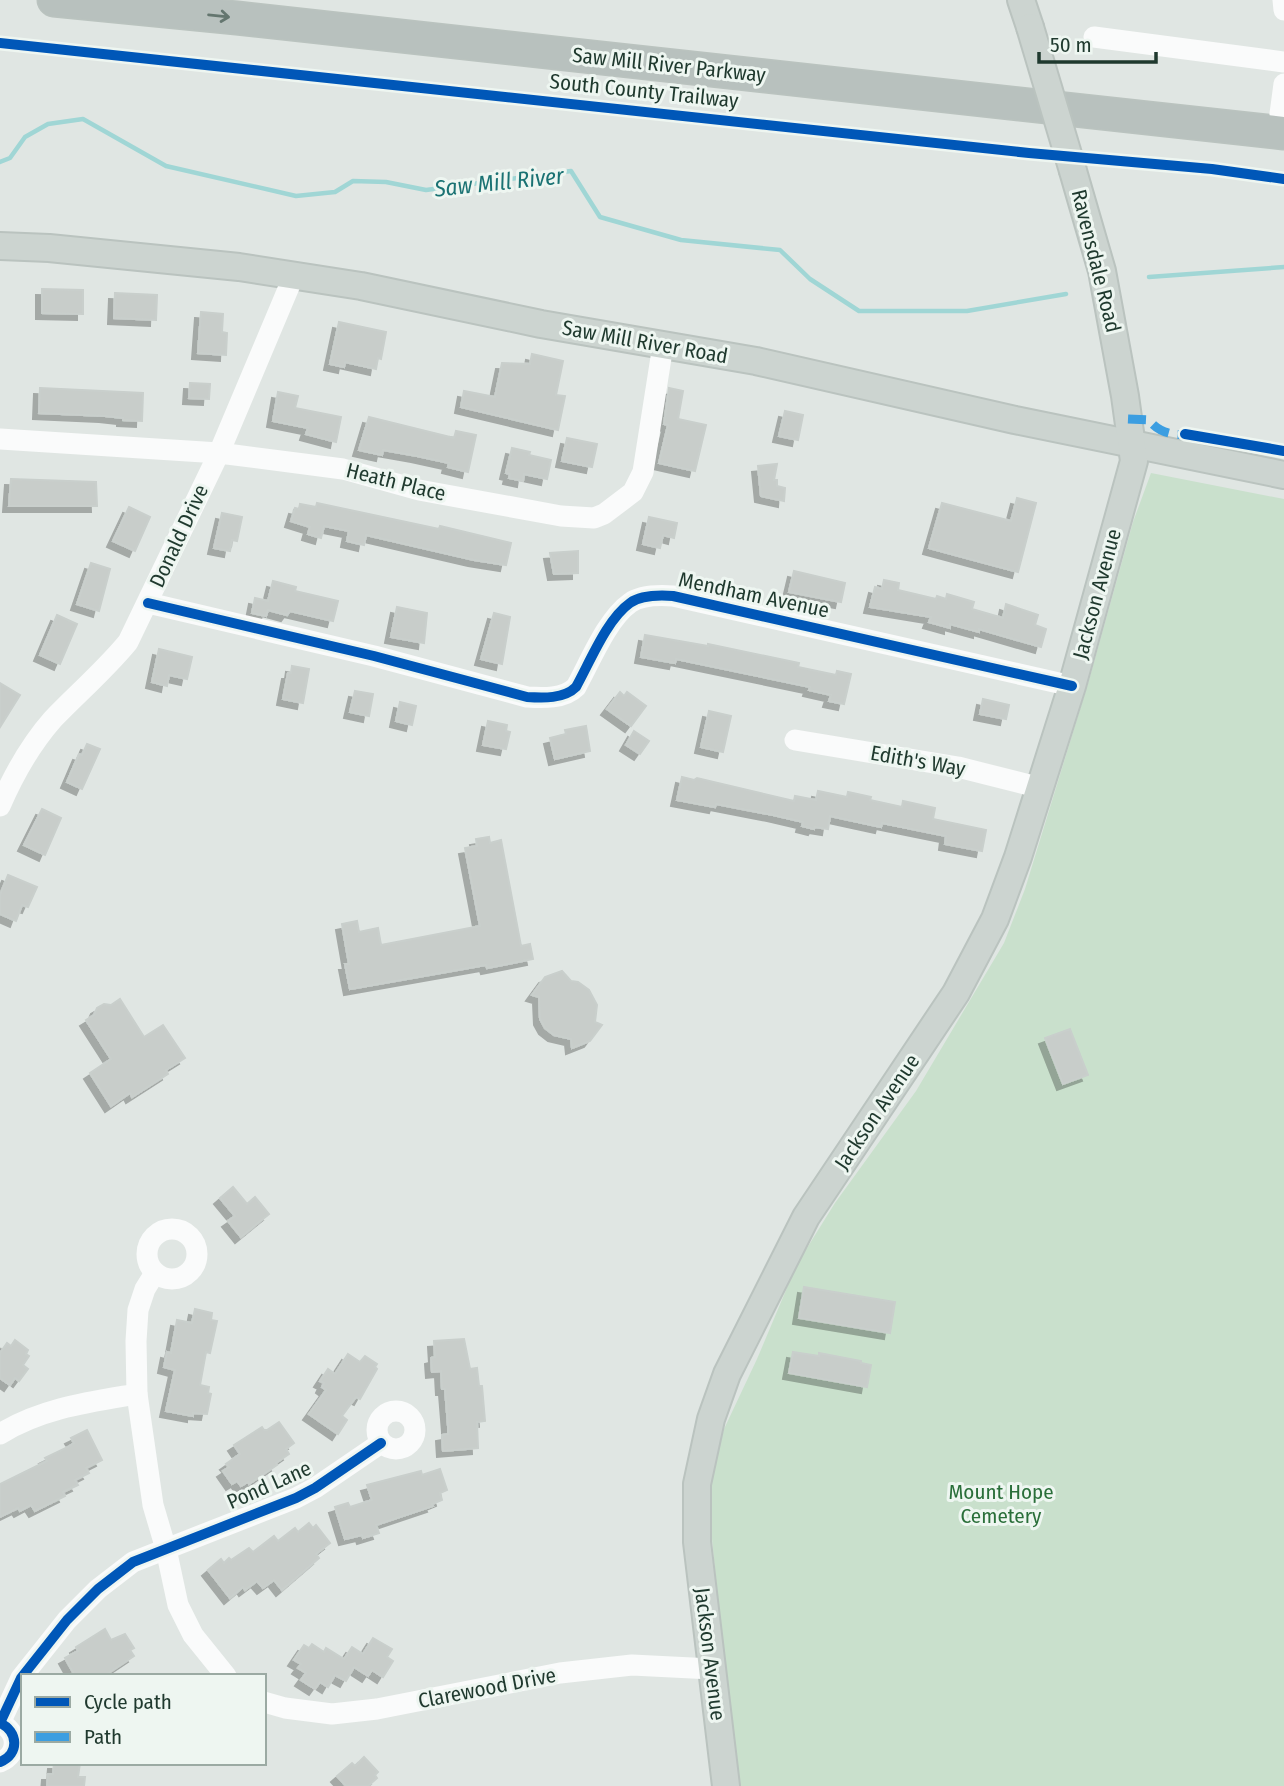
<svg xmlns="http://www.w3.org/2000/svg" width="1284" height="1786" viewBox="0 0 1284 1786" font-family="'Fira Sans Condensed',sans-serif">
  <defs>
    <filter id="shadow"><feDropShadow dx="-6" dy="6" stdDeviation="0" flood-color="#0004"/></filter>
  </defs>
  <rect width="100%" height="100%" fill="#e0e6e3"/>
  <polygon fill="#c9e0cc" points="1151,473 1284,499 1284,1786 736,1786 709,1508 711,1479 724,1429 757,1359 797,1264 835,1203 916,1091 1004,943 1025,889 1089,680 1133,522"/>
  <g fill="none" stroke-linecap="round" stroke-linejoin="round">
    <g stroke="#a0d6d5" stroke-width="4.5">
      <polyline points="0,162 10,158 25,137 48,124 83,119 166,166 296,196 335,192 353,181 386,182 426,190 571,171 600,217 681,240 780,250 810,279 859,311 967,311 1066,294"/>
      <polyline points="1149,277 1284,267"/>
    </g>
  </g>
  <g fill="#c8cdca" stroke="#c9cfcc" stroke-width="2" filter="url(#shadow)">
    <polygon points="42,289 83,290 83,314 42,313"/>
    <polygon points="115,293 157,295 156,320 114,318"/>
    <polygon points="201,312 223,314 222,332 227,333 226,355 198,353"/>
    <polygon points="339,322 386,332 381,359 378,358 376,369 345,362 344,367 330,364"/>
    <polygon points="532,354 563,361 556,395 565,396 558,430 461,407 464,391 495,397 502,363 530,364"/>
    <polygon points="190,383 210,384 209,399 189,398"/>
    <polygon points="40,388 143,393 142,421 123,420 123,418 105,416 39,413"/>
    <polygon points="669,388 683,391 678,419 706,425 695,471 659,463 668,425 664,424"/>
    <polygon points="278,392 298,396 295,408 341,417 336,442 306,434 308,428 273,421"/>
    <polygon points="785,411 803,415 798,440 779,436"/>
    <polygon points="369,417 454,438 456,431 476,435 468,472 448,467 449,463 417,456 383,450 382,455 359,450"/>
    <polygon points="567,438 597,444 592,467 562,461"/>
    <polygon points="512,448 530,452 529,455 551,460 547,479 524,474 523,481 509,478 510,474 506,473"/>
    <polygon points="777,464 774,480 777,480 777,486 785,488 784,501 761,496 758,466"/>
    <polygon points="11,479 96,482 97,506 9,506"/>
    <polygon points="1017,498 1036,503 1018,572 929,548 942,503 1011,521"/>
    <polygon points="317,503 439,529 440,526 511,543 506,565 474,560 366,535 364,545 347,541 349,531 324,526 321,538 308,534 310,527 291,521 295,508 299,509 300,504 316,507"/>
    <polygon points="129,507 150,517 135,551 113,541"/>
    <polygon points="222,513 242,517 237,541 232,540 230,551 214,548"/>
    <polygon points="649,517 677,523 674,538 663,535 660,548 643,544"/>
    <polygon points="578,551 578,573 554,574 550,553"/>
    <polygon points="91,563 110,569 99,611 77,604"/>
    <polygon points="794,571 845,583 841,602 789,592"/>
    <polygon points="884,580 899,583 898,590 936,599 937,596 946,599 947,594 974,602 972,609 1003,618 1006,604 1038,615 1035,625 1046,629 1041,647 979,629 979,632 950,624 950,628 929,622 931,617 870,607 875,587 882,589"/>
    <polygon points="273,581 296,587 295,591 338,601 333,621 290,611 287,615 268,610 266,616 252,613 255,598 268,601"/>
    <polygon points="397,607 427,613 424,643 391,637"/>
    <polygon points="494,613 510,617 502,664 481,659"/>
    <polygon points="57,615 77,624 60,664 40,655"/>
    <polygon points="645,635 708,646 708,644 799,663 798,667 836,675 837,671 851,674 844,704 829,701 831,695 809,690 810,687 676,659 675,663 641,657"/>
    <polygon points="159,649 192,657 187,679 169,675 167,686 152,682"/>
    <polygon points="292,666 309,669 303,703 283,699 288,673 291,673"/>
    <polygon points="0,683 20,695 0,727"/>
    <polygon points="355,691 373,694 369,716 350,712"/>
    <polygon points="620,692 624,696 627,692 646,706 631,726 607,709"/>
    <polygon points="983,699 1009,705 1006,719 980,714"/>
    <polygon points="400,702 416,706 412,725 396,721"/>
    <polygon points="709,711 731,716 723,752 701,747"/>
    <polygon points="488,721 507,725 506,731 510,732 506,749 483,745"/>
    <polygon points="586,726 590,751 555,759 550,738 566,734 565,730"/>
    <polygon points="634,731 649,741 640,754 626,745"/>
    <polygon points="87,744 100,749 82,789 67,782 79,754 82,755"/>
    <polygon points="682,777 694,780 697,778 794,801 795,796 816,800 818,791 847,797 848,792 871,797 870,800 902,807 903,801 935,808 933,819 986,830 982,851 945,844 946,836 882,823 881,827 830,816 828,829 815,827 814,829 802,826 803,822 773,815 716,804 715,807 677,800"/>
    <polygon points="42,809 61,818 45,855 24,845"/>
    <polygon points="489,837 490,843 501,840 521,946 530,944 533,959 487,968 486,965 350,989 345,964 349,964 342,924 357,921 359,932 378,928 381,945 480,926 465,848 477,846 476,839"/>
    <polygon points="8,875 37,887 28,907 22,905 16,921 0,914 0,895"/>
    <polygon points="562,971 571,981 578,982 589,990 597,1005 595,1022 602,1025 590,1041 572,1048 571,1039 554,1035 545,1028 540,1019 539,997 532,995 545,977"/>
    <polygon points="120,999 144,1037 163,1025 185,1058 166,1070 168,1074 132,1097 130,1093 111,1106 90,1073 111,1059 86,1020 94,1015 97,1008 104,1004 111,1005"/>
    <polygon points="1070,1029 1088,1075 1063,1084 1045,1038"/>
    <polygon points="233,1187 247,1204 255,1197 269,1214 241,1237 228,1221 235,1216 220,1198"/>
    <polygon points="804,1287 895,1302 890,1333 799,1318"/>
    <polygon points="195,1309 212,1313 211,1320 217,1321 210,1353 206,1352 200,1385 209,1387 208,1393 211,1394 207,1414 193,1413 193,1416 166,1411 175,1370 164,1367 167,1352 171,1353 177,1320 192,1323"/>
    <polygon points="464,1339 470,1369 477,1368 479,1386 482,1386 485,1421 477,1422 478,1448 443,1451 442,1435 448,1434 448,1426 445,1389 442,1389 441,1371 432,1372 431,1358 435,1357 434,1341"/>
    <polygon points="15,1340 28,1350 26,1354 29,1356 23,1365 28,1369 19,1381 15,1378 10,1385 0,1378 0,1353 7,1343 11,1346"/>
    <polygon points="793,1352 819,1356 819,1353 861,1361 861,1363 871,1365 867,1387 789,1373"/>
    <polygon points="348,1354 360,1362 365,1356 377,1364 375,1367 377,1369 360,1399 356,1397 342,1416 347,1420 338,1434 309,1414 326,1390 322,1387 324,1383 320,1381 328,1369 335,1374"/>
    <polygon points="279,1422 294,1443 286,1449 289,1454 276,1463 277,1465 249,1484 248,1482 241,1486 237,1481 232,1484 223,1471 229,1467 226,1464 240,1454 234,1445 262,1427 264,1430 267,1430"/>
    <polygon points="87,1430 102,1460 86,1468 89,1473 75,1480 78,1485 63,1492 65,1496 35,1511 31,1505 20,1511 18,1508 0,1517 0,1484 47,1461 45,1458 68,1447 74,1443 71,1438"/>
    <polygon points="440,1469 447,1490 440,1493 442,1500 432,1504 433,1506 376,1525 379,1533 363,1538 362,1535 345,1539 335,1507 348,1503 350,1507 372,1500 367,1485 421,1471 422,1475"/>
    <polygon points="309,1523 313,1528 316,1525 330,1543 316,1554 319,1558 282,1590 274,1580 263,1588 257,1581 245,1590 243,1587 230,1598 208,1570 221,1559 224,1563 229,1558 231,1560 249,1548 253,1552 274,1536 278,1541 295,1528 298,1532"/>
    <polygon points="105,1629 111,1640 125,1634 134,1648 130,1650 134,1656 104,1676 75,1676 65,1658 78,1651 76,1647"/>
    <polygon points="373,1638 392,1649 387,1657 393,1661 383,1677 372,1670 368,1676 354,1667 346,1681 335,1675 328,1687 320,1682 315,1689 301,1680 306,1673 298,1668 301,1664 294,1660 304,1645 309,1648 312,1644 324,1652 326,1648 344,1659 352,1647 363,1654"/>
    <polygon points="364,1757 378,1772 375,1775 377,1778 368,1786 346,1786 337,1776 352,1763 355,1766"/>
    <polygon points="54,1763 80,1763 78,1777 85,1777 84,1786 47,1786 48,1774 53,1774"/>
  </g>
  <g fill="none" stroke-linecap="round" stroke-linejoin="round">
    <g stroke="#bac3bf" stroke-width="30">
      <g id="major">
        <polyline points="1021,0 1030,27"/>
        <polyline points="0,246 49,248 239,267 361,286 541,324 756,361 1015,420 1284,475"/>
        <polyline points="726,1786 697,1542 697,1484 711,1419 727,1374 806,1217 956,993 995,919 1018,857 1072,686 1134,461 1125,396 1102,271 1073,171"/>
      </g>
    </g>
    <g stroke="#bac3bf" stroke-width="35">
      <polyline id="highway" points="54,0 237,18 1284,133"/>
    </g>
    <g stroke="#fafbfb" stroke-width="21">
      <polyline points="1283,0 1284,10"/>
      <polyline points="1094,37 1284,62"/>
      <polyline points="1280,114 1284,84"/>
      <polyline points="0,439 219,453 343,469 419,490 561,516 594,518 604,514 633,492 643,472 663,345"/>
      <path d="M148,603l226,53 153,41c16,1 37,2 49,-10 14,-25 31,-68 54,-84 11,-8 29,-8 43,-7l399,90"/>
      <polyline points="795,740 958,767 1041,788"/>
      <path d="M0,806c13,-30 31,-62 53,-87 25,-26 52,-49 75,-77l91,-189 75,-178"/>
      <circle cx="172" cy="1254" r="25"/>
      <polyline points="155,1273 145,1289 138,1310 136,1341 137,1394 153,1505 166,1549 178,1605 193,1635 226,1676"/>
      <circle cx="396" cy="1430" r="19"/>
      <path d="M0,1434c42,-26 90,-32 137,-40"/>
      <polyline points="264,1702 285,1708 332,1714 377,1709 560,1673 632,1665 712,1669"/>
      <path d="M0,1762c20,-8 18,-31 0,-39l21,-45 46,-58 31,-31 35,-27 163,-64 19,-10 66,-45"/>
    </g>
    <use href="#major" stroke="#ccd4d0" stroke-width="26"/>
    <use href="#highway" stroke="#b8c1be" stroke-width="32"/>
    <g stroke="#bac3bf" stroke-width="30" stroke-linecap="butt">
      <polyline id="major-bridge" points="1030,27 1073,171"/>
    </g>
    <use href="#major-bridge" stroke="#ccd4d0" stroke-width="26"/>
    <path stroke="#3c9ee1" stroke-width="9" stroke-dasharray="18 9" stroke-linecap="butt" d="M1128,419l21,1c8,11 23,16 36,14"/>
    <g stroke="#eef6f1" stroke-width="15">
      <g id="cycleway">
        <polyline points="0,43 1029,153 1212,169 1284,179"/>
        <polyline points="1185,434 1284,451"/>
        <path d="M148,603l226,53 153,41c16,1 37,2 49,-10 14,-25 31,-68 54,-84 11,-8 29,-8 43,-7l399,90"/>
        <path d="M0,1762c20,-8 18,-31 0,-39l21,-45 46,-58 31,-31 35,-27 163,-64 19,-10 66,-45"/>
      </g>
    </g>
    <use href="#cycleway" stroke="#0057b8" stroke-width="10"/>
  </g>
  <defs><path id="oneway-shaft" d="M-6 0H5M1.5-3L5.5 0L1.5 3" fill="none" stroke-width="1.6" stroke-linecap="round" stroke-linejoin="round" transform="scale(1.75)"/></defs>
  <use stroke="#64766f" href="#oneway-shaft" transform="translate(219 16) rotate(6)"/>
  <g text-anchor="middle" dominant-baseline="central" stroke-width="6" stroke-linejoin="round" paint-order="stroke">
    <g font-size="21" fill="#1f392e" stroke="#eef6f1">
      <text transform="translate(669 65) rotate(6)">Saw Mill River Parkway</text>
      <text transform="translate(644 91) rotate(6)">South County Trailway</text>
      <text transform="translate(1096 261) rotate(76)">Ravensdale Road</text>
      <text transform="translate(645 342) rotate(10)">Saw Mill River Road</text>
      <text transform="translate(396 482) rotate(14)">Heath Place</text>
      <text transform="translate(179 536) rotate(-65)">Donald Drive</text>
      <text transform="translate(1097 594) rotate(-75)">Jackson Avenue</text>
      <text transform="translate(754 595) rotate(12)">Mendham Avenue</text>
      <text transform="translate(918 761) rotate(10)">Edith's Way</text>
      <text transform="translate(877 1112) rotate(-56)">Jackson Avenue</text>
      <text transform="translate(269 1485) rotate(-24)">Pond Lane</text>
      <text transform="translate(710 1654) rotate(83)">Jackson Avenue</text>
      <text transform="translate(487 1688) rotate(-11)">Clarewood Drive</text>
    </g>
    <g font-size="21" fill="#2a6f3a" stroke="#eef6f1">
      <text x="1001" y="1492">Mount Hope<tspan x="1001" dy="24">Cemetery</tspan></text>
    </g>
    <g font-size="23" font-style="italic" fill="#1a7273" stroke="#eef6f1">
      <text transform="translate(499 182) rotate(-6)">Saw Mill River</text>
    </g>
  </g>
  <rect x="21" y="1674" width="245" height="91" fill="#eef6f1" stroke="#9baaa3" stroke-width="2"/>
  <rect x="35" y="1697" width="35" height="10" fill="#0057b8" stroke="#9baaa3" stroke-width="2"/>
  <text x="84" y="1709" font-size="21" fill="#1f392e">Cycle path</text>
  <rect x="35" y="1732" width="35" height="10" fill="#3c9ee1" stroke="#9baaa3" stroke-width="2"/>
  <text x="84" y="1744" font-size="21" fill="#1f392e">Path</text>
  <path d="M1039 52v10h117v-10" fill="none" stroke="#1f392e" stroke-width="3.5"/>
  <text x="1050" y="52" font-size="21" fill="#1f392e" stroke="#eef6f1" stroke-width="5" paint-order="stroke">50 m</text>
</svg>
